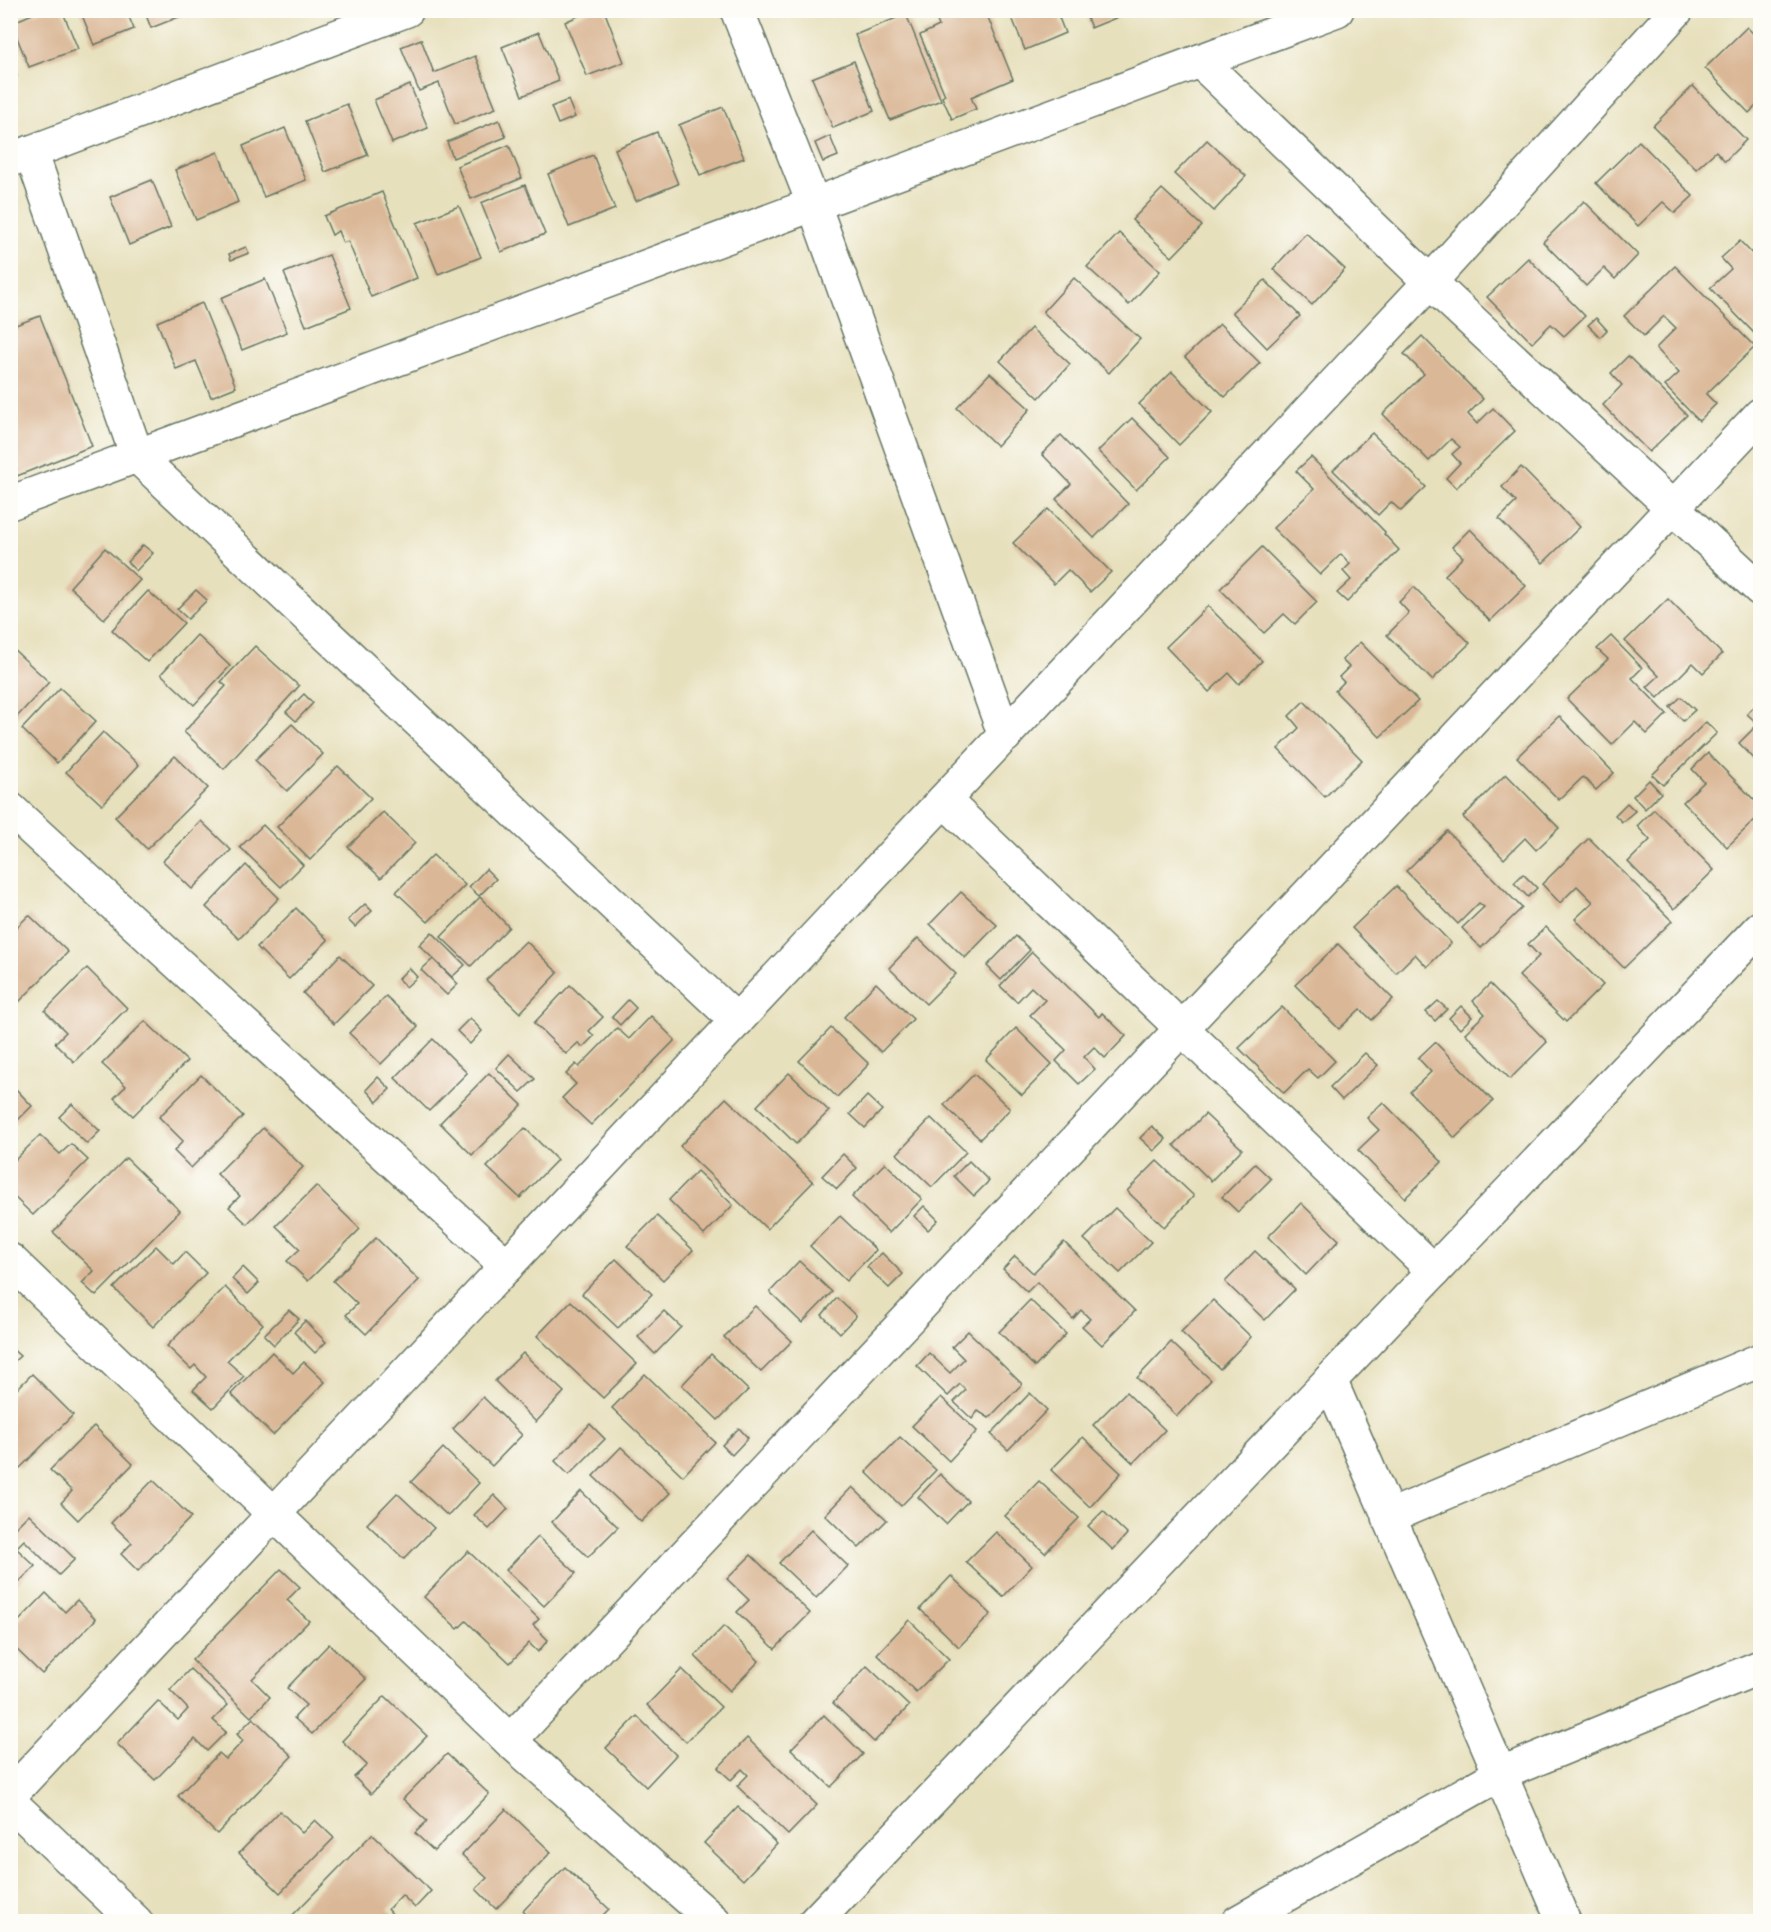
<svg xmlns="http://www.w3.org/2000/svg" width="1771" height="1932" viewBox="0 0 1771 1932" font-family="Sriracha,sans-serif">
  <rect width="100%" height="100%" fill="#fdfcf7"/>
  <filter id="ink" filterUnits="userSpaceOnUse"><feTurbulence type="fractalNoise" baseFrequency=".0167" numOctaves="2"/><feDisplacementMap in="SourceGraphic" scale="12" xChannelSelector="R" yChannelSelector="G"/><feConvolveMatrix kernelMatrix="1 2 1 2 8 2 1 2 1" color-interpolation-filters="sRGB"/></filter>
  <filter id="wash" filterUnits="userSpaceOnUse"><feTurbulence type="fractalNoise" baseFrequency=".008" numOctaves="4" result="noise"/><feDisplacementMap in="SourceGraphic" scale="24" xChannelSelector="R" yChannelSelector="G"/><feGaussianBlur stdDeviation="1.35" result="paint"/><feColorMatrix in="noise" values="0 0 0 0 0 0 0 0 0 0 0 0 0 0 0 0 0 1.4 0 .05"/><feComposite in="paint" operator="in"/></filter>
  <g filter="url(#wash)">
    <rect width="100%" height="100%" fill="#e7e0bd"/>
    <g id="blocks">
      <g fill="#dab796">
        <polygon points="42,10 62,10 78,49 29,67 11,23"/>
        <polygon points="80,10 126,10 134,29 94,45"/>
        <polygon points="144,10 194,10 194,11 151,28"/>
        <polygon points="591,10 604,10 624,62 587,76 565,22"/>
        <polygon points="933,10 985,10 1013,79 971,97 976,109 952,119 942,97 945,95 920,35 939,26"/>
        <polygon points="1009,10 1056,10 1065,33 1025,50"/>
        <polygon points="1084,10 1133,10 1133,11 1091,28"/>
        <polygon points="906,14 941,100 890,120 855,35"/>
        <polygon points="1747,27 1760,41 1760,102 1749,113 1705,68"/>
        <polygon points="539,32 559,81 522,96 502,47"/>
        <polygon points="421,39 434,73 475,56 496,108 455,124 439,83 419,91 401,47"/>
        <polygon points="10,61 17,76 10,79"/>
        <polygon points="854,61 874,111 833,128 812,78"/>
        <polygon points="410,85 428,128 392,143 374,100"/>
        <polygon points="1693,86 1746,140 1725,161 1716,151 1696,169 1653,126"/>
        <polygon points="568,100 575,117 558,124 551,107"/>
        <polygon points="347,104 368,155 325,172 305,121"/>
        <polygon points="723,107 744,158 700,175 679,125"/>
        <polygon points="499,120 506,137 453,158 447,142"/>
        <polygon points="285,128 306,180 264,197 243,146"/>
        <polygon points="657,132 678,184 636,201 615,149"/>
        <polygon points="830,136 838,156 823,162 815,143"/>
        <polygon points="1207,140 1246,176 1214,211 1174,174"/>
        <polygon points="1639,141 1693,196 1675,213 1663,202 1638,226 1596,183"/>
        <polygon points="509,145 522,178 471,199 457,166"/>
        <polygon points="218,152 238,202 196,220 175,170"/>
        <polygon points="593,155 615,209 569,227 548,174"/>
        <polygon points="152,180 171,227 129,245 110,197"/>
        <polygon points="525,185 545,234 501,252 481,203"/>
        <polygon points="1162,189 1202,226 1172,257 1132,220"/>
        <polygon points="382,192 417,278 371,297 348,241 343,243 338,231 332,235 324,216"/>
        <polygon points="1584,201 1638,255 1615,279 1604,268 1586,286 1543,242"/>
        <polygon points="459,206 481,257 438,274 417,223"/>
        <polygon points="1119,233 1160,271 1129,305 1087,267"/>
        <polygon points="1306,233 1345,269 1312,305 1273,269"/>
        <polygon points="1740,241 1760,262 1760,330 1756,335 1710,288 1731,269 1721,258"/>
        <polygon points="246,247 249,253 231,260 229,254"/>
        <polygon points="329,255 351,308 306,326 284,273"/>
        <polygon points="1528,258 1585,316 1564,336 1551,324 1532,343 1487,297"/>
        <polygon points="1675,266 1755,347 1706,394 1716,404 1699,421 1665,386 1679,373 1656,348 1676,328 1664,316 1644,336 1624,316"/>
        <polygon points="1074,278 1140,339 1109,373 1043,312"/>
        <polygon points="265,279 287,332 242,350 221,298"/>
        <polygon points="1265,280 1300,316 1267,348 1232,312"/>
        <polygon points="202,303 236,387 211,397 196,361 176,369 157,322"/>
        <polygon points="40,316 92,446 17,476 10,461 10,327"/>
        <polygon points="1596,318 1607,330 1600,337 1588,325"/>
        <polygon points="1220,324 1260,363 1225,397 1185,357"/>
        <polygon points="1031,328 1070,364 1039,398 1000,361"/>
        <polygon points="1422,336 1483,399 1468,414 1477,424 1493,408 1515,431 1456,488 1446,478 1460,463 1452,454 1460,447 1451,439 1429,461 1383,414 1424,374 1404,354"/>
        <polygon points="1628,356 1687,415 1649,452 1603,405 1622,385 1611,373"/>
        <polygon points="1172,372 1212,412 1179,445 1139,404"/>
        <polygon points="990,373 1030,409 997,446 957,408"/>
        <polygon points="1132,418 1170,457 1136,490 1098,451"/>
        <polygon points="1372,433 1426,487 1401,511 1391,502 1378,515 1333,470"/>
        <polygon points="1061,435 1128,504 1094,538 1056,499 1071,484 1042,454"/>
        <polygon points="1311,457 1385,532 1384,534 1399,550 1347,602 1337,593 1351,580 1343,571 1350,564 1341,554 1320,575 1273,528 1314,489 1296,471"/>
        <polygon points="1521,467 1580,527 1543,563 1499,519 1516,502 1502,487"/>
        <polygon points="1048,509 1111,572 1090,592 1068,570 1054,584 1013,543"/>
        <polygon points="1470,529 1526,586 1490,621 1445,575 1463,557 1452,547"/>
        <polygon points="143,545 153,553 136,571 127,562"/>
        <polygon points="1262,547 1317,602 1295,624 1284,614 1264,633 1220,589"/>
        <polygon points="105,548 140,580 104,619 70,587"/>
        <polygon points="1414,587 1470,643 1432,680 1387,635 1409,613 1399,602"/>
        <polygon points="196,590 207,600 188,619 177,609"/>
        <polygon points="148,591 184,623 147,662 112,630"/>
        <polygon points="1668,599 1722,654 1703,673 1693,663 1658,698 1647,687 1659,676 1625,641"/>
        <polygon points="1208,606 1262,661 1239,684 1229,673 1209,692 1166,647"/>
        <polygon points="197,635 230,666 194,705 161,674"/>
        <polygon points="1611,636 1642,668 1632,678 1667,714 1647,734 1635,722 1612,745 1567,699 1608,659 1597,649"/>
        <polygon points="1360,642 1418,701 1380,737 1335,691 1344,682 1339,677 1349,667 1342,660"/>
        <polygon points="255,646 299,686 224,769 184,732 226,686 221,682"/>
        <polygon points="12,648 49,682 14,720 10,717"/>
        <polygon points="60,688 96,721 57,763 22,729"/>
        <polygon points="304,694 313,703 296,721 286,712"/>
        <polygon points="1681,697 1695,710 1683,721 1670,707"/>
        <polygon points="1304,701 1362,760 1325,797 1278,749 1299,728 1289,716"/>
        <polygon points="1760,701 1760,765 1739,743 1758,724 1747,714"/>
        <polygon points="1559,716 1614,773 1596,790 1583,777 1559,800 1517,757"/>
        <polygon points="1706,722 1717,733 1663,785 1652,775"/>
        <polygon points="292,724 323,754 287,791 255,760"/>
        <polygon points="103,732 139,765 102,805 66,772"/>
        <polygon points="1708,753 1760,806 1760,815 1727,847 1683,802 1704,782 1692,769"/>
        <polygon points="175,756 208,788 147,849 115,817"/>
        <polygon points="338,766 371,798 310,860 277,827"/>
        <polygon points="1506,774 1559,828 1536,850 1525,838 1504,859 1463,817"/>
        <polygon points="1649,780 1661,793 1645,809 1633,796"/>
        <polygon points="1627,803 1635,811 1622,822 1615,815"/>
        <polygon points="1654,809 1714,870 1674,909 1628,862 1650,840 1637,826"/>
        <polygon points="383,812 415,843 381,878 348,847"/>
        <polygon points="201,821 231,850 192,889 163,861"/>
        <polygon points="263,825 303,865 281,887 240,847"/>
        <polygon points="1447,831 1522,908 1481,948 1462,928 1484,907 1479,903 1458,924 1406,871"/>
        <polygon points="1589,838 1672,921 1624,968 1575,919 1593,902 1577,886 1560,903 1542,884"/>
        <polygon points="433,855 465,885 428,922 396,892"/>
        <polygon points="246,865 279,898 239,939 206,907"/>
        <polygon points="486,869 496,879 479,896 469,887"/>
        <polygon points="1523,874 1537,888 1528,897 1514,883"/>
        <polygon points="1396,886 1451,943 1427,967 1415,954 1396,973 1352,928"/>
        <polygon points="961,892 997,925 965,958 930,924"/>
        <polygon points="480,897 509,927 471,966 441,937"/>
        <polygon points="365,904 372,911 355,927 348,920"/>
        <polygon points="296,908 328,940 289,979 257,947"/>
        <polygon points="29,915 68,952 18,1003 10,996 10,934"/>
        <polygon points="1546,927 1603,985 1566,1022 1519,976 1539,956 1528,944"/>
        <polygon points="432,932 465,965 452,977 419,945"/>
        <polygon points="1016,936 1030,950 1001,980 987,966"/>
        <polygon points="918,938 956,974 926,1004 889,968"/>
        <polygon points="526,941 558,973 520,1013 486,980"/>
        <polygon points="1338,944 1393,999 1372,1020 1360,1009 1339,1029 1295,985"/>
        <polygon points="1032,952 1099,1017 1102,1013 1126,1036 1105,1058 1094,1047 1084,1057 1095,1069 1079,1084 1056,1061 1066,1050 1030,1015 1045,1000 1031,987 1017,1002 1000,986"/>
        <polygon points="340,955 372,986 334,1024 303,993"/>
        <polygon points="433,959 458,984 447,995 421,970"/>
        <polygon points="87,968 127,1008 74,1062 55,1043 66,1032 45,1011"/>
        <polygon points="409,968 417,977 406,987 398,979"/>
        <polygon points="876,983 913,1019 881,1052 844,1017"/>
        <polygon points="1490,984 1547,1042 1510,1079 1465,1033 1485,1014 1473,1001"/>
        <polygon points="570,985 603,1017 589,1031 594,1036 583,1047 578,1043 566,1054 534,1023"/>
        <polygon points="386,996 418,1027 381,1064 349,1033"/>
        <polygon points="628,1000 636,1008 620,1025 612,1017"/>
        <polygon points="1438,1001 1447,1009 1435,1021 1426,1012"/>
        <polygon points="1461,1006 1472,1017 1460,1029 1449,1018"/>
        <polygon points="1282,1007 1335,1061 1318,1078 1308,1069 1284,1093 1239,1048"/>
        <polygon points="651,1016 675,1040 591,1125 562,1098 576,1084 566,1074 576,1064 579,1067 617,1028 629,1039"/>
        <polygon points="470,1018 482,1031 470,1044 457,1031"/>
        <polygon points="145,1021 187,1061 133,1116 114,1098 126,1086 102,1064"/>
        <polygon points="831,1028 869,1064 837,1097 799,1061"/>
        <polygon points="1016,1028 1052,1064 1022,1095 986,1060"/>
        <polygon points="433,1039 467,1073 429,1111 395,1078"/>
        <polygon points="1435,1042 1493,1101 1455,1138 1410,1092 1431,1072 1418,1058"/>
        <polygon points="1365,1053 1378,1065 1342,1100 1330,1087"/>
        <polygon points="509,1054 535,1079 521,1092 496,1068"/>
        <polygon points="489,1073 522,1105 472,1155 440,1123"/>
        <polygon points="789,1073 829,1111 796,1144 757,1106"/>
        <polygon points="974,1074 1010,1109 980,1139 944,1105"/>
        <polygon points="201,1075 243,1116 191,1168 174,1151 183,1141 159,1117"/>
        <polygon points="378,1077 390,1089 377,1102 366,1090"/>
        <polygon points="15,1088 32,1106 10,1128 10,1093"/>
        <polygon points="867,1096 882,1110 865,1128 850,1114"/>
        <polygon points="726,1098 813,1182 767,1229 680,1146"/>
        <polygon points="1383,1102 1442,1162 1405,1198 1358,1150 1379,1130 1367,1118"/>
        <polygon points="72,1104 100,1131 87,1144 59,1117"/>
        <polygon points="1205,1114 1242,1149 1211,1181 1174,1145"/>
        <polygon points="931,1118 966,1152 932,1187 897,1154"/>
        <polygon points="1152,1126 1166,1139 1154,1151 1140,1138"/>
        <polygon points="263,1128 303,1167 247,1224 229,1207 240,1196 217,1174"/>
        <polygon points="525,1128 557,1160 520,1198 487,1167"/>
        <polygon points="40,1135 60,1154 71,1144 88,1160 33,1215 10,1193 10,1165"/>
        <polygon points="843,1154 857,1168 837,1189 822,1176"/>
        <polygon points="126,1158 180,1211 96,1296 82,1283 94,1271 53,1232"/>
        <polygon points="969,1161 989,1181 974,1196 954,1176"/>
        <polygon points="1157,1161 1194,1196 1164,1227 1127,1191"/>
        <polygon points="885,1163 922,1199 889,1233 852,1197"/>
        <polygon points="1255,1164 1271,1179 1238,1212 1222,1197"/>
        <polygon points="697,1171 733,1205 704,1235 669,1200"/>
        <polygon points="316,1186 360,1229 308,1281 287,1261 300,1249 276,1226"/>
        <polygon points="1301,1203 1339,1240 1306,1275 1268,1237"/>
        <polygon points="924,1206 938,1220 928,1230 914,1216"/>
        <polygon points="1115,1208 1151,1242 1120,1273 1084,1239"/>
        <polygon points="657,1216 693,1250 663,1280 627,1246"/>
        <polygon points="840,1216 876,1250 846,1281 810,1246"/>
        <polygon points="376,1238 419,1280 366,1334 346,1315 357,1304 333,1281"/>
        <polygon points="1064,1242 1135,1311 1102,1345 1082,1326 1090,1319 1081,1310 1073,1319 1037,1282 1027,1292 1003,1269 1015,1256 1033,1273"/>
        <polygon points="156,1246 174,1264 185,1252 206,1273 153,1327 114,1288"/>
        <polygon points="1255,1251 1295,1289 1265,1320 1225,1282"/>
        <polygon points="882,1253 903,1274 889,1288 867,1267"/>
        <polygon points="616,1259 652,1294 618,1328 582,1294"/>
        <polygon points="799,1261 832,1292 802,1323 770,1292"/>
        <polygon points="243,1267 259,1283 248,1294 232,1279"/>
        <polygon points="225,1287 263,1324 227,1361 244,1376 213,1408 193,1390 206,1377 195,1365 191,1369 167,1346"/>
        <polygon points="837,1298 856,1316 840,1333 822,1315"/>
        <polygon points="1030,1300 1066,1334 1035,1367 999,1332"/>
        <polygon points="1213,1300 1251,1337 1220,1369 1181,1332"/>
        <polygon points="571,1301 637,1364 603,1398 537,1336"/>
        <polygon points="755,1306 792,1341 761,1372 724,1337"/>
        <polygon points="289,1310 299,1319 274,1345 264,1335"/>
        <polygon points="664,1311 681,1327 655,1354 638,1337"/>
        <polygon points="305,1321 326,1342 315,1353 294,1332"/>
        <polygon points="968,1331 1022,1384 989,1418 978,1411 972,1419 954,1402 966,1390 960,1384 948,1396 917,1366 929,1353 950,1373 964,1359 952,1347"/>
        <polygon points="1171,1342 1211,1380 1177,1416 1137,1378"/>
        <polygon points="10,1347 20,1356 10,1365"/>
        <polygon points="272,1352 293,1373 304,1362 325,1382 273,1435 231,1394"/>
        <polygon points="523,1353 564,1392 536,1422 495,1381"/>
        <polygon points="711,1354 748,1390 718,1420 682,1385"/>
        <polygon points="32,1374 73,1415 20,1468 10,1458 10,1441 14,1438 10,1435 10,1396"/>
        <polygon points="645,1374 715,1442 683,1476 612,1408"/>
        <polygon points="1126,1392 1165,1430 1133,1463 1093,1425"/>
        <polygon points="1030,1393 1047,1410 1008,1450 991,1434"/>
        <polygon points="483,1397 522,1435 492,1466 453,1429"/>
        <polygon points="941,1397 977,1431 949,1461 912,1426"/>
        <polygon points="590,1424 605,1439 569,1475 555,1461"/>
        <polygon points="94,1426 133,1464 78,1520 61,1503 72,1491 50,1470"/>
        <polygon points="739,1428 748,1438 732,1455 722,1445"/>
        <polygon points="900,1437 936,1470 901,1506 866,1472"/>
        <polygon points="1083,1437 1121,1473 1090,1507 1051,1470"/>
        <polygon points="621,1447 670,1493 641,1522 593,1476"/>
        <polygon points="443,1448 479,1483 448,1516 411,1482"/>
        <polygon points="940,1474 968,1501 946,1524 918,1497"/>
        <polygon points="153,1480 191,1517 138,1571 121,1554 132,1543 111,1523"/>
        <polygon points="1039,1481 1079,1518 1045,1553 1005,1516"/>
        <polygon points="852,1487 887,1520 859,1548 825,1515"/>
        <polygon points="581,1491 618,1527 588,1557 552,1522"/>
        <polygon points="397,1493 434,1528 404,1559 367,1524"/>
        <polygon points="494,1495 508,1509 489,1529 474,1515"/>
        <polygon points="1103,1511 1127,1534 1113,1550 1088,1526"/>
        <polygon points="29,1514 75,1559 59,1575 24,1540 16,1548 35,1566 10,1591 10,1533"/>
        <polygon points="811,1530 848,1566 816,1598 779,1563"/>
        <polygon points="996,1532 1032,1566 1003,1597 966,1562"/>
        <polygon points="538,1537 576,1573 544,1606 506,1570"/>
        <polygon points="468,1551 539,1619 533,1625 548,1640 538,1652 529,1643 510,1663 466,1621 458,1629 424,1597"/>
        <polygon points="751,1555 810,1613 775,1649 737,1612 749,1600 727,1579"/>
        <polygon points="281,1569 300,1587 287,1600 309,1621 252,1679 270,1697 251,1717 192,1660"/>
        <polygon points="951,1576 991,1614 959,1647 920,1609"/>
        <polygon points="46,1593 65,1612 77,1600 96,1619 42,1674 10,1643 10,1630"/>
        <polygon points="909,1620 949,1659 916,1692 877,1654"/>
        <polygon points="724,1626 759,1661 730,1691 695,1656"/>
        <polygon points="329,1644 366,1679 312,1734 294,1718 306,1705 287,1688"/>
        <polygon points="867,1666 909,1706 874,1742 833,1703"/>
        <polygon points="190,1669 228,1705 213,1720 226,1732 207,1751 195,1739 155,1780 117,1744 158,1701 178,1720 188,1709 170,1690"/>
        <polygon points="682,1669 721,1707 686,1742 647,1705"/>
        <polygon points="385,1696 427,1736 371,1794 354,1777 367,1765 342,1741"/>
        <polygon points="824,1715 863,1754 831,1787 791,1749"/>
        <polygon points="637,1716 676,1755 646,1787 606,1748"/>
        <polygon points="253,1718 292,1756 217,1834 178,1796 219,1753 226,1759 243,1741 237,1734"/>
        <polygon points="747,1738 817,1805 788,1835 737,1786 748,1775 742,1769 731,1780 718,1768"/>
        <polygon points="447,1754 489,1794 434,1851 415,1833 427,1821 403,1799"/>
        <polygon points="738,1807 777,1844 743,1880 704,1843"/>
        <polygon points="506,1809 551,1852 496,1909 476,1889 487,1878 462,1855"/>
        <polygon points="280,1811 302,1833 315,1820 334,1838 280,1893 239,1853"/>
        <polygon points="372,1834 431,1891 415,1908 402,1895 388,1909 399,1922 286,1922"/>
        <polygon points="565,1867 609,1909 596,1922 533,1922 523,1911"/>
      </g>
    </g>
  </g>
  <g filter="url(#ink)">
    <use href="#blocks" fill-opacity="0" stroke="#657664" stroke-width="1.5"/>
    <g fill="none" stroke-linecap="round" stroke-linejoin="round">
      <g stroke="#657664" stroke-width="36">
        <g id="street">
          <polyline points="737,10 814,205 1005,736"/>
          <polyline points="1200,61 1430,282 1760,589"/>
          <polyline points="31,152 137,456 737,1021"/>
          <polyline points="10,160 407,10"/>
          <polyline points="10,503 1337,10"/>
          <polyline points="944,800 1434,1271"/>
          <polyline points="10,809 507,1266"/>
          <polyline points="10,1260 510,1741 715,1922"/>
          <polyline points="1330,1380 1564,1922"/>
          <polyline points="1388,1517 1760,1360"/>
          <polyline points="510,1741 1760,415"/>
          <polyline points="10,1795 1430,282 1677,10"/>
          <polyline points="815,1922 1760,928"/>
          <polyline points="1238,1922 1500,1774 1760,1667"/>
        </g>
      </g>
      <g stroke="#657664" stroke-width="36">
        <polyline id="secondary" points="10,1802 136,1922"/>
      </g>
      <use href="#street" stroke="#fff" stroke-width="33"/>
      <use href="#secondary" stroke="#fff" stroke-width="33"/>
    </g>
  </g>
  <rect width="1771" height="1932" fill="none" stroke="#fdfcf7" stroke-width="36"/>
</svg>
